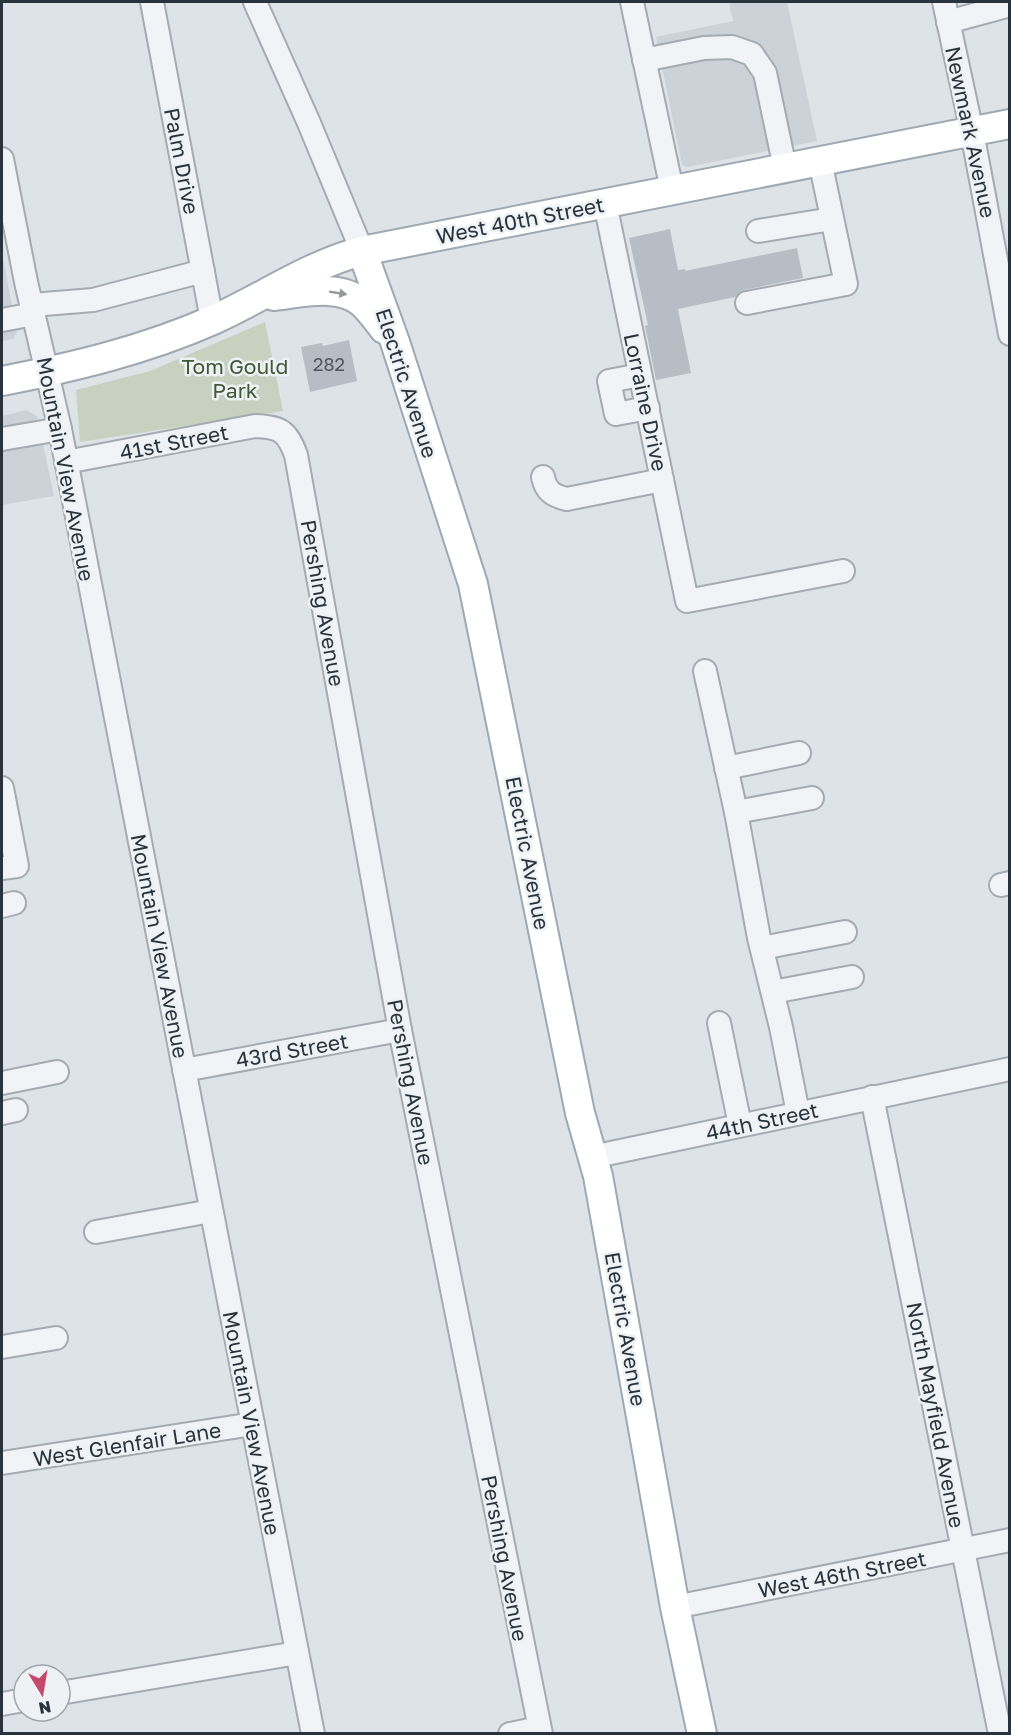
<svg xmlns="http://www.w3.org/2000/svg" width="1011" height="1735" viewBox="0 0 1011 1735" font-family="'Golos Text',sans-serif">
  <rect width="100%" height="100%" fill="#dee3e7"/>
  <g fill="#cdd2d9">
    <polygon points="729,2 787,2 817,141 688,167 682,165 656,37 733,21"/>
    <polygon points="2,253 17,332 13,339 2,341"/>
    <polygon points="26,410 37,416 54,496 2,505 2,416"/>
  </g>
  <polygon fill="#c6d1c0" points="265,322 283,411 80,442 76,390 150,371"/>
  <g fill="#b6bdc4">
    <polygon points="670,229 678,270 685,269 685,271 797,248 803,278 744,290 735,297 678,309 691,373 656,380 645,326 648,325 629,238"/>
    <polygon points="349,340 357,381 310,392 301,347 322,343 323,346"/>
  </g>
  <g fill="none" stroke-linecap="round" stroke-linejoin="round">
    <g stroke="#a4abb1" stroke-width="26">
      <g id="minor">
        <polyline points="152,2 212,320"/>
        <polyline points="255,2 309,123 362,251"/>
        <polyline points="632,2 672,190"/>
        <polyline points="944,2 972,132 1010,334"/>
        <polyline points="948,22 1010,5"/>
        <polyline points="644,60 704,48 732,47 752,54 765,73 785,168"/>
        <polyline points="2,159 26,282 60,429 313,1734"/>
        <polyline points="605,203 687,601 843,571"/>
        <polyline points="758,231 832,219"/>
        <polyline points="747,303 846,284 820,161"/>
        <polyline points="32,305 93,300 203,271"/>
        <polyline points="2,320 34,314"/>
        <polyline points="640,375 609,381 616,414 648,408"/>
        <polyline points="2,439 60,429"/>
        <path d="M66,462l189,-36c26,1 32,5 41,29l104,575 141,704"/>
        <path d="M543,477c3,15 11,19 24,22l95,-19"/>
        <polyline points="705,671 736,812 759,938 781,1027 798,1113"/>
        <polyline points="726,768 799,753"/>
        <polyline points="2,788 17,866 2,868"/>
        <polyline points="736,812 812,798"/>
        <polyline points="1001,885 1010,883"/>
        <polyline points="2,906 14,903"/>
        <polyline points="762,948 845,932"/>
        <polyline points="773,992 852,977"/>
        <polyline points="719,1023 740,1125"/>
        <polyline points="184,1070 400,1030"/>
        <polyline points="2,1083 57,1072"/>
        <polyline points="872,1097 1000,1734"/>
        <polyline points="2,1113 16,1110"/>
        <polyline points="592,1157 1010,1069"/>
        <polyline points="96,1232 211,1211"/>
        <polyline points="2,1347 56,1338"/>
        <polyline points="2,1463 253,1424"/>
        <polyline points="675,1607 1010,1540"/>
        <polyline points="60,1693 297,1653"/>
        <polyline points="2,1704 24,1700"/>
        <polyline points="510,1734 539,1728"/>
      </g>
    </g>
    <g stroke="#9ea9b2" stroke-width="32">
      <g id="major">
        <polyline points="362,251 395,342 473,584 580,1113 598,1176 675,1607 702,1734"/>
        <path d="M274,296c27,-3 66,-13 88,7 8,7 15,17 22,26"/>
        <path d="M2,381c72,-14 143,-31 211,-61 49,-22 96,-55 149,-69l648,-127"/>
      </g>
    </g>
    <use href="#minor" stroke="#f1f3f6" stroke-width="22"/>
    <use href="#major" stroke="#fff" stroke-width="28"/>
  </g>
  <defs><path id="oneway-solid" d="M-6-.8H1V-3.2L6.5 0L1 3.2V.8H-6Z" transform="scale(1.5)"/></defs>
  <use fill="#94999e" href="#oneway-solid" transform="translate(338 293) rotate(9)"/>
  <g text-anchor="middle" dominant-baseline="central" stroke-width="5" stroke-linejoin="round" paint-order="stroke">
    <g font-size="18" fill="#4c565f">
      <text x="329" y="364">282</text>
    </g>
    <g font-size="21" fill="#28333d" stroke="#eef2f5">
      <text transform="translate(971 132) rotate(78)">Newmark Avenue</text>
      <text transform="translate(182 161) rotate(79)">Palm Drive</text>
      <text transform="translate(520 220) rotate(-11)">West 40th Street</text>
      <text transform="translate(407 383) rotate(72)">Electric Avenue</text>
      <text transform="translate(646 402) rotate(78)">Lorraine Drive</text>
      <text transform="translate(174 442) rotate(-11)">41st Street</text>
      <text transform="translate(66 469) rotate(79)">Mountain View Avenue</text>
      <text transform="translate(323 603) rotate(80)">Pershing Avenue</text>
      <text transform="translate(528 853) rotate(79)">Electric Avenue</text>
      <text transform="translate(160 946) rotate(79)">Mountain View Avenue</text>
      <text transform="translate(292 1050) rotate(-10)">43rd Street</text>
      <text transform="translate(411 1082) rotate(79)">Pershing Avenue</text>
      <text transform="translate(762 1121) rotate(-12)">44th Street</text>
      <text transform="translate(626 1329) rotate(80)">Electric Avenue</text>
      <text transform="translate(936 1415) rotate(79)">North Mayfield Avenue</text>
      <text transform="translate(252 1423) rotate(79)">Mountain View Avenue</text>
      <text transform="translate(127 1444) rotate(-9)">West Glenfair Lane</text>
      <text transform="translate(505 1558) rotate(79)">Pershing Avenue</text>
      <text transform="translate(842 1574) rotate(-11)">West 46th Street</text>
    </g>
    <g font-size="21" fill="#415836" stroke="#eef2f5">
      <text x="235" y="366">Tom Gould<tspan x="235" dy="24">Park</tspan></text>
    </g>
  </g>
  <rect width="1011" height="1735" fill="none" stroke="#28333d" stroke-width="6"/>
  <g transform="translate(42 1693) rotate(169)"><circle r="28" fill="#eef2f5" stroke="#9fa6ab" stroke-width="1.5"/>
  <path d="M0-4.5L10 22L0 15L-10 22Z" fill="#c6496c"/>
  <text y="-9" font-size="16" font-weight="bold" text-anchor="middle" fill="#28333d">N</text>
  </g>
</svg>
